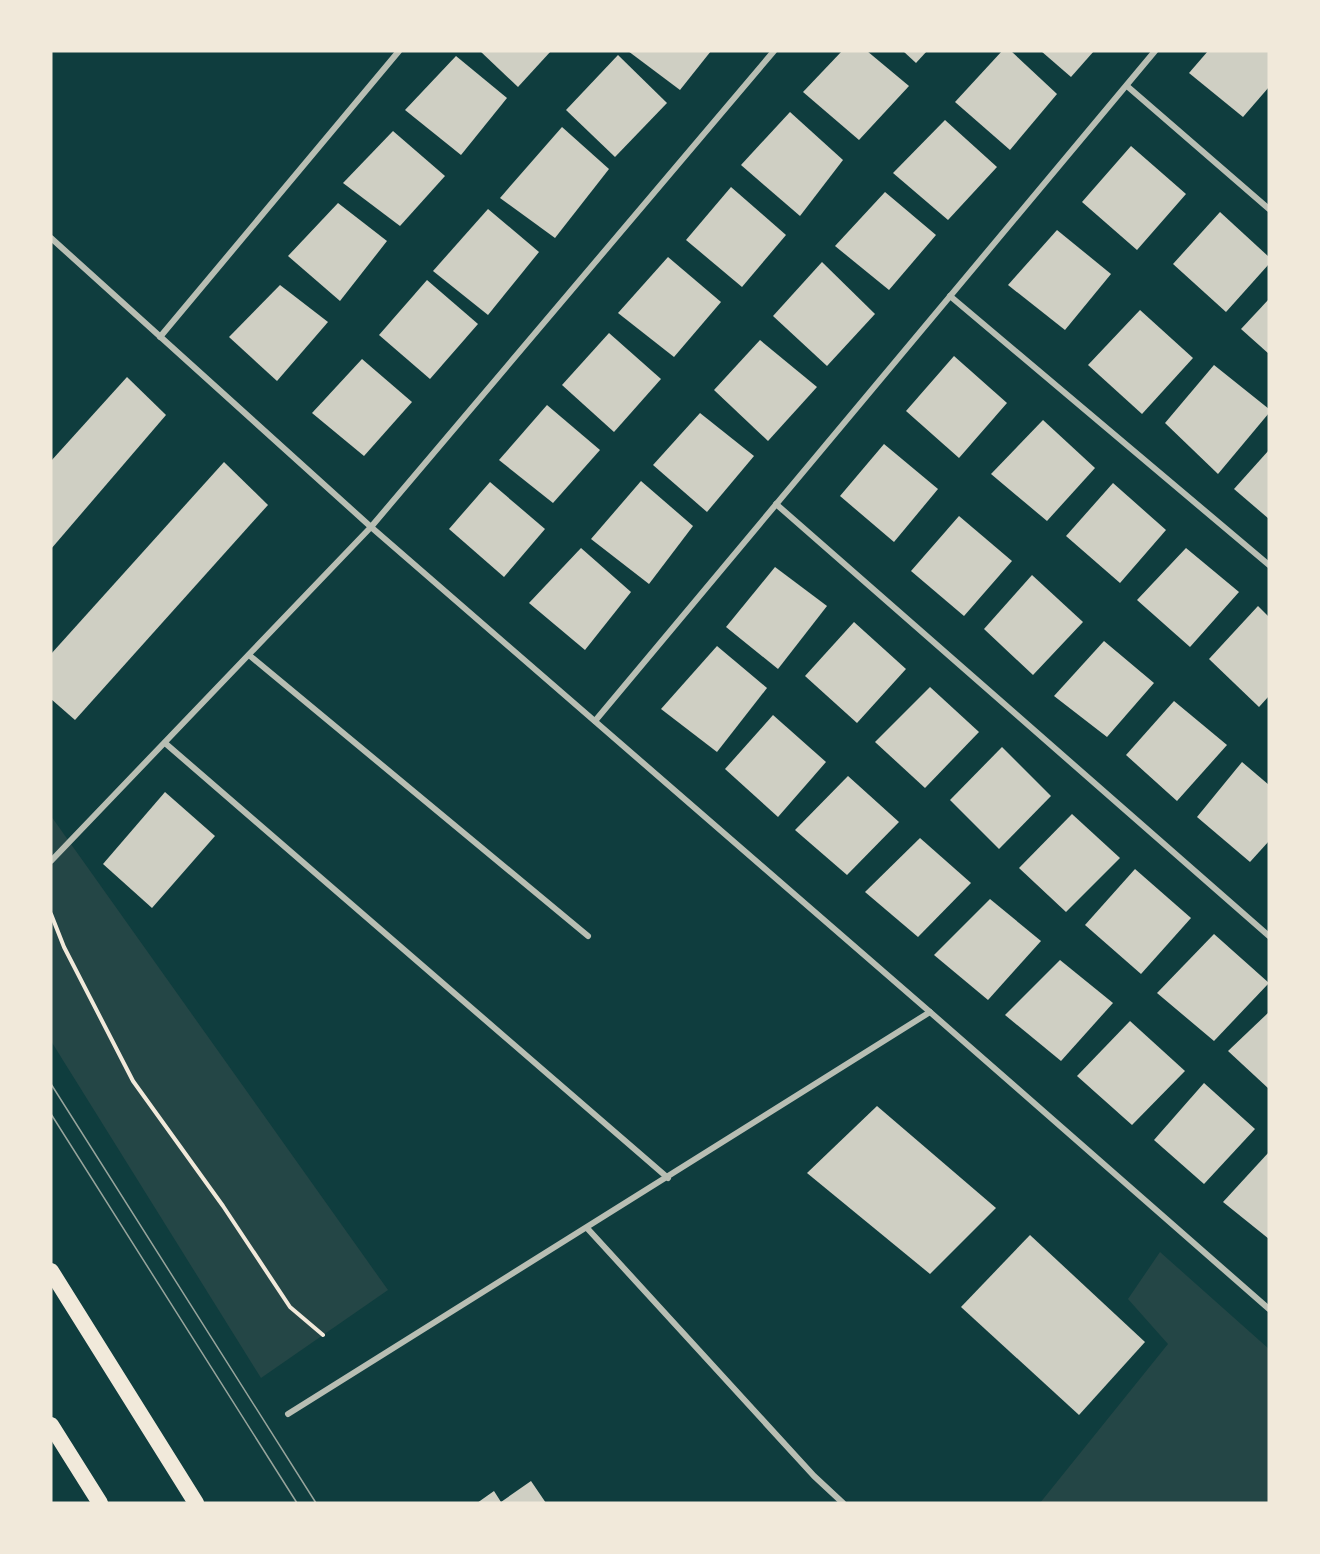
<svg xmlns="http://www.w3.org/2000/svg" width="1320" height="1554" viewBox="0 0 1320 1554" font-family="Karla,sans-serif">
  <rect width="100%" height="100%" fill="#0f3d3e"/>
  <g fill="#244646">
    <polygon points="51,816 388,1290 261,1378 51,1041"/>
    <polygon points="1160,1252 1269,1349 1269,1503 1040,1503 1168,1344 1128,1299"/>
  </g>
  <g fill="#cfcfc3">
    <polygon points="480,51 551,51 518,87"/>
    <polygon points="628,51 711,51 680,90"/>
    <polygon points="842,51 867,51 909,86 859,140 803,92"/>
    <polygon points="903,51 927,51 916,63"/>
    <polygon points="1002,51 1011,51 1057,94 1010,150 955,102"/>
    <polygon points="1041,51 1094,51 1071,77"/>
    <polygon points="1208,51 1269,51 1269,87 1243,117 1189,73"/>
    <polygon points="618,55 667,103 615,157 566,110"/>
    <polygon points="456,56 507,98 461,155 405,110"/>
    <polygon points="790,112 843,160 800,216 741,165"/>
    <polygon points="945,120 997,167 948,220 893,173"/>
    <polygon points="562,127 609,169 555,238 500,198"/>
    <polygon points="393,131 445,176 400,226 343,183"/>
    <polygon points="1131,146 1186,194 1137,250 1082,202"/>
    <polygon points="731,187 786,235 742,287 686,240"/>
    <polygon points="885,192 936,235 889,290 835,246"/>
    <polygon points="338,203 387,241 340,301 288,256"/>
    <polygon points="488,209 539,252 488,315 433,271"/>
    <polygon points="1220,212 1269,257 1269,264 1226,312 1173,264"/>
    <polygon points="1057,230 1111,274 1065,330 1008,285"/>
    <polygon points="668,257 721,302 674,357 618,313"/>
    <polygon points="822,262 875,314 827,366 773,316"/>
    <polygon points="427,280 478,324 430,379 379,335"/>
    <polygon points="280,285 328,322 277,381 229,337"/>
    <polygon points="1269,299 1269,354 1241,329"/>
    <polygon points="1140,310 1193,358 1142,414 1088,365"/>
    <polygon points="609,333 661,379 614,432 562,385"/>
    <polygon points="760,340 817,387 768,441 714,390"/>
    <polygon points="954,356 1007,403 959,458 906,411"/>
    <polygon points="362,359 412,402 364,456 312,413"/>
    <polygon points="1214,365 1269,409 1269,413 1218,474 1165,423"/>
    <polygon points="127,377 166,415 51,549 51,461"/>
    <polygon points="547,405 600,450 553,503 499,460"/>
    <polygon points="700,413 754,456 707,512 653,465"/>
    <polygon points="1043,420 1095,468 1047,521 991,474"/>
    <polygon points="884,444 938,489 894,542 840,496"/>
    <polygon points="1269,450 1269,519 1234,489"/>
    <polygon points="224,462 268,505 75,720 51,699 51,654"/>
    <polygon points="641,481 693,526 649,584 591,539"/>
    <polygon points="490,482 545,529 504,577 449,529"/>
    <polygon points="1113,483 1166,530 1120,583 1066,536"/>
    <polygon points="959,516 1012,561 964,616 911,571"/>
    <polygon points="581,548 631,592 585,650 529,603"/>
    <polygon points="1186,548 1239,592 1190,647 1137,600"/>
    <polygon points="775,567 827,606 778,669 726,627"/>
    <polygon points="1032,575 1083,622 1033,675 984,629"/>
    <polygon points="1258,606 1269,617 1269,696 1259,707 1209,659"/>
    <polygon points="854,622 906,669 857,723 805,676"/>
    <polygon points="1104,641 1154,683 1107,737 1054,696"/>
    <polygon points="717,646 767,688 717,752 661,709"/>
    <polygon points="930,687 979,732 925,788 875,742"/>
    <polygon points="1174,701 1227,745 1177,801 1126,755"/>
    <polygon points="773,715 826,762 778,817 725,769"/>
    <polygon points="1002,747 1051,796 999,849 950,800"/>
    <polygon points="1242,762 1269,785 1269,841 1250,862 1197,817"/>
    <polygon points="848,776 899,822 847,875 795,830"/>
    <polygon points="165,792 215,836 152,908 103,864"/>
    <polygon points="1072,814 1120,858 1066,912 1019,868"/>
    <polygon points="920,838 971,883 918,937 865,892"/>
    <polygon points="1135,869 1191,918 1141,974 1085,925"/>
    <polygon points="990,899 1041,941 988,1000 934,955"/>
    <polygon points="1214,934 1269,983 1214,1041 1157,993"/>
    <polygon points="1060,960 1113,1003 1061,1061 1005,1015"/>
    <polygon points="1269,1012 1269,1089 1228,1051"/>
    <polygon points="1130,1021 1185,1071 1132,1125 1077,1076"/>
    <polygon points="1204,1083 1255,1129 1204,1184 1154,1140"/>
    <polygon points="877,1106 996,1208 930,1274 807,1173"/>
    <polygon points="1269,1152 1269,1239 1223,1202"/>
    <polygon points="1030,1235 1145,1342 1079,1415 961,1307"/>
    <polygon points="531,1481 546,1503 477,1503 494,1491 501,1502"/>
  </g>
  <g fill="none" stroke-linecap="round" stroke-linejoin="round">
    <polyline stroke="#f1e9da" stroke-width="4" points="51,914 64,947 133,1081 223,1206 290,1307 323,1335"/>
    <g stroke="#b8beb3" stroke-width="6">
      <polyline points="1127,86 1269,209"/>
      <polyline points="51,238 371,527 930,1012 1269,1309"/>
      <polyline points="950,296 1269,565"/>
      <polyline points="160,337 399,51"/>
      <polyline points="776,504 1269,936"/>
      <polyline points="249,655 588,936"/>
      <polyline points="595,721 1155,51"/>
      <polyline points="165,743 668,1178"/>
      <polyline points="51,861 371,527 774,51"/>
      <polyline points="587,1228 814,1476 843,1503"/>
      <polyline points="288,1414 930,1012"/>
    </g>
    <g stroke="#f1e9da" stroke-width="16">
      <polyline points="51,1271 196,1503"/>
      <polyline points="51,1425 100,1503"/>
    </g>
    <g stroke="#97a49c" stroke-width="1.5">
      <polyline points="51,1084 316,1503"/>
      <polyline points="51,1114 297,1503"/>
    </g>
  </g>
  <rect width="1320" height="1554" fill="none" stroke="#f1e9da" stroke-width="105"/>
</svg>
